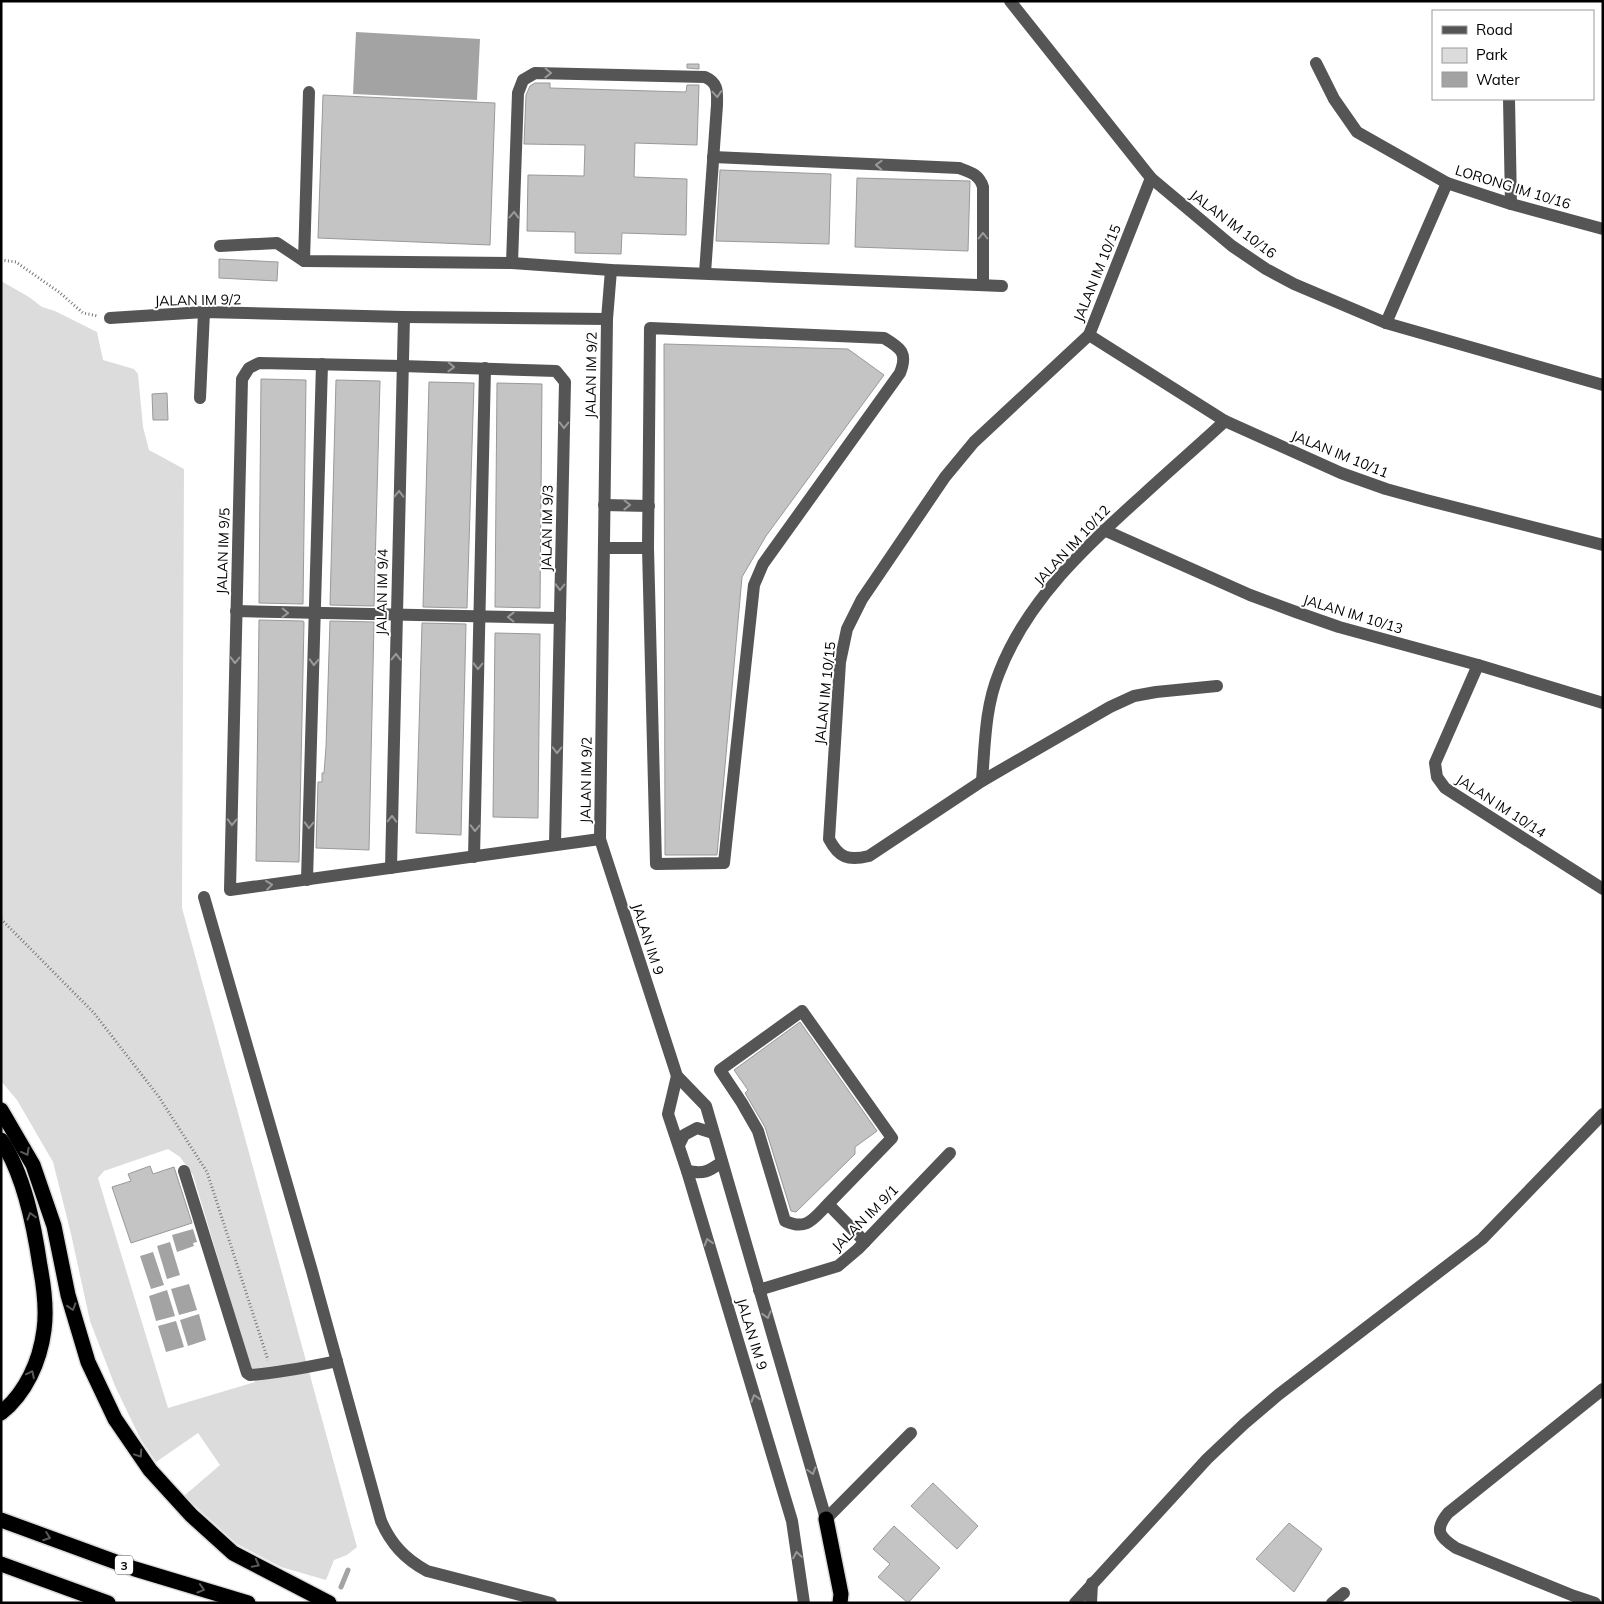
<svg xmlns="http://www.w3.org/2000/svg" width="1604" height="1604" viewBox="0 0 1604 1604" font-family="Mulish,sans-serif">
  <rect width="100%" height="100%" fill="#fff"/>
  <path fill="#dcdcdc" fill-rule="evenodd" d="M1,281l28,16 13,10 13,4 42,21 6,28 31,9 4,5 5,53 6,23 35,19 -2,439 175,639 -10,8 -13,5 -8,20 -45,-13 -44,-23 -53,-48 36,-31 -22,-32 -42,29 -15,-22 -26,-54 -25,-65 -19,-87 -18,-72 -36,-62 -16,-19zM168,1149l12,8 13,18 62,207 -87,26 -70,-230 6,-7z"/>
  <g fill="#a3a3a3">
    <polygon points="356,32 480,39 477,100 353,94"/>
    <polygon points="193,1229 197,1242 193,1243 194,1246 177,1252 172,1235"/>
    <polygon points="170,1242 180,1275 167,1279 157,1246"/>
    <polygon points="153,1252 164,1285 151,1289 140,1256"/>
    <polygon points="189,1284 197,1310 179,1315 171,1289"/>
    <polygon points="167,1290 175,1316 156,1321 149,1296"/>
    <polygon points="199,1314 206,1340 188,1346 180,1320"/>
    <polygon points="176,1321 184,1347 166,1352 158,1326"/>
  </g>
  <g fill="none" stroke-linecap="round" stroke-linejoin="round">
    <polyline stroke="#a3a3a3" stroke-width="5" points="341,1587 348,1570"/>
  </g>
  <g fill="#c4c4c4" stroke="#999">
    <polygon points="687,64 699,64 699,69 687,68"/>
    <polygon points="535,83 550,83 550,88 686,92 687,85 699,85 697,145 635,143 634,177 687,179 686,235 622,233 621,254 575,253 575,232 527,231 528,175 584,176 585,145 524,144 526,95 530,86"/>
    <polygon points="323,95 495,103 490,245 318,238"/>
    <polygon points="720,170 831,174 829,244 716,241"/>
    <polygon points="857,178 970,181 968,251 855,247"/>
    <polygon points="219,259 278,262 277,281 219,278"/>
    <polygon points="664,344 848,349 884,375 766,536 742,577 717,855 665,855"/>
    <polygon points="261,379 306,380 303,604 259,603 259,602"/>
    <polygon points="336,380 380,381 374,606 330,605"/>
    <polygon points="429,382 474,383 467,608 423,607"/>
    <polygon points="497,383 542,384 540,608 495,607"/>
    <polygon points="167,393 168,420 153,420 152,394"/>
    <polygon points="259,620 303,621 304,622 299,862 256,861"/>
    <polygon points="330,621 374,622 369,850 316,848 318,782 322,782 322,773 324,773 326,747"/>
    <polygon points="422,623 466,624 461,835 416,833"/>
    <polygon points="495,633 540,634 538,818 493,817"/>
    <polygon points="800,1022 877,1131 855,1147 855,1154 796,1212 791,1211 765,1127 745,1093 748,1090 734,1070"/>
    <polygon points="150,1166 153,1174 174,1167 192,1223 131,1243 112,1187 131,1181 128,1174"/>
    <polygon points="933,1483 978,1526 957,1549 911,1506"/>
    <polygon points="1289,1523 1322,1549 1294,1592 1256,1559"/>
    <polygon points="894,1526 940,1568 908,1603 878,1577 890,1564 873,1549"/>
  </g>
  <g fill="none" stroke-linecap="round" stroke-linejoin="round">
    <g stroke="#dbdbdb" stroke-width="18">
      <g id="highway">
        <polyline points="1,1110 33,1165 54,1226 68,1295 88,1362 115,1419 150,1470 191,1515 233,1553 329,1603"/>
        <path d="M1,1140c23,34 33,85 39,126 4,21 7,43 4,64 -4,31 -18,63 -43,83"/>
        <polyline points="826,1519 841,1594 840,1603"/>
        <polyline points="1,1520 135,1569 248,1603"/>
        <polyline points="1,1564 108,1603"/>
      </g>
    </g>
    <g stroke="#777" stroke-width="3" stroke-dasharray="1 2.5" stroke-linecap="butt">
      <polyline points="1,260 16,262 59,292 83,313 98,316"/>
      <polyline points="1,919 94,1013 159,1097 207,1172 268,1360"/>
    </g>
    <g stroke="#555" stroke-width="12">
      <polyline points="1010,1 1151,178 1232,246 1266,269 1294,284 1386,323 1603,385"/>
      <polyline points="1316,63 1334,99 1357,132 1447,183 1511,204 1603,229"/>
      <polyline points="1509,99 1511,204"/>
      <path d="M713,157l246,11c11,4 20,6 24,19v98"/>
      <path d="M1151,178l-62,157 -115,107 -29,35 -83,122 -15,30 -7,33 -11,177c10,19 19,22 40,17l113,-75 128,-74 24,-11 22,-4 61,-6"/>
      <polyline points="220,246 277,243 304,261 512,263 611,270 1002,286"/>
      <polyline points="304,261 309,92"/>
      <path d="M512,263l6,-170 5,-13 12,-7 170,4c14,6 12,16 12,28l-12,168"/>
      <polyline points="611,270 607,319 600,839 677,1076 706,1106 826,1519 911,1433"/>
      <polyline points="110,318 204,312 404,317 607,319"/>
      <polyline points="1386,323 1447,183"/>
      <path d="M650,328l234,10c17,10 24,15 16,35l-137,191 -9,21 -30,278 -68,1 -8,-316z"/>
      <polyline points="1089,335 1225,421 1341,473 1386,489 1426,500 1603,545"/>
      <polyline points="200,398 204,312"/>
      <polyline points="604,505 649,506"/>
      <polyline points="1104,530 1250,595 1296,612 1339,627 1478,665 1603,703"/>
      <polyline points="604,548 648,548"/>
      <polyline points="236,611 560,618"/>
      <polyline points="1478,665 1435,763 1437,777 1445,788 1603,889"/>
      <path d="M982,781c3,-37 3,-74 17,-108 28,-73 88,-128 144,-178 27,-25 55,-49 82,-74"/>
      <polyline points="555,844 565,382 556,371 402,366 259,363 249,368 242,379 230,890 600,839"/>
      <polyline points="474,857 485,368"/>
      <polyline points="391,868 404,317"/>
      <polyline points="307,880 322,364"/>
      <path d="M204,897l108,374 69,250c10,23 24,38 46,50l124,32"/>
      <polyline points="677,1076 668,1114 687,1171 792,1521 804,1603"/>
      <polyline points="679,1145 684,1135 697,1128 713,1133"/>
      <path d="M184,1171l63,202 3,2c30,-2 58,-8 87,-14"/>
      <path d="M687,1171c17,3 21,1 35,-9"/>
      <path d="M828,1204l64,-66 -90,-127 -82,59 22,33 16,28 27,90c22,10 28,-2 43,-17l37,38"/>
      <polyline points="759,1290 838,1266 858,1249 950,1153"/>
      <polyline points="1075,1603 1207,1459 1244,1424 1278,1395 1482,1239 1603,1114"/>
      <polyline points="1091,1603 1092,1583"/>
      <polyline points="1332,1603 1344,1593"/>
      <path d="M1595,1603l-21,-7 -118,-48c-17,-11 -22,-18 -8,-35l155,-124"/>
    </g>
    <use href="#highway" stroke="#000" stroke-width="15"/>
  </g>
  <defs><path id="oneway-chevron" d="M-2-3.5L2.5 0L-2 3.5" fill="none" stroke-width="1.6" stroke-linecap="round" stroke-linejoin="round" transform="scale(1.25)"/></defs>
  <g stroke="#999">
    <use href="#oneway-chevron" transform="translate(548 73) rotate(1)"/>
    <use href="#oneway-chevron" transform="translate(717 94) rotate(86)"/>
    <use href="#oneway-chevron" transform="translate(879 165) rotate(-178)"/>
    <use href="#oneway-chevron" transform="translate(514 215) rotate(-88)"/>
    <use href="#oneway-chevron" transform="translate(983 236) rotate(-90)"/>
    <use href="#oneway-chevron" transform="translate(451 367) rotate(2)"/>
    <use href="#oneway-chevron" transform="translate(564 425) rotate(91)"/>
    <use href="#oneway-chevron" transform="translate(399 494) rotate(-89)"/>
    <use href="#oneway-chevron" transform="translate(627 505) rotate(1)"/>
    <use href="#oneway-chevron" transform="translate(560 587) rotate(91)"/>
    <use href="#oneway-chevron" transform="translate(285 613) rotate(2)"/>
    <use href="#oneway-chevron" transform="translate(511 617) rotate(-179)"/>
    <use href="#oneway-chevron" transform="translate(396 657) rotate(-89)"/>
    <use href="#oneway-chevron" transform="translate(235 660) rotate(91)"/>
    <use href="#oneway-chevron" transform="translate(314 662) rotate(92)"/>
    <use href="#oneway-chevron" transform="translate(478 666) rotate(91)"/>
    <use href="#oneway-chevron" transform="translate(557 750) rotate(91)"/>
    <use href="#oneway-chevron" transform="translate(392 819) rotate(-89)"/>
    <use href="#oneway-chevron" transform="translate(232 822) rotate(91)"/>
    <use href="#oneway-chevron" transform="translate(309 825) rotate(92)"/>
    <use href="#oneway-chevron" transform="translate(475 828) rotate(91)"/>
    <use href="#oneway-chevron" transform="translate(269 885) rotate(-7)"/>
    <use href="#oneway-chevron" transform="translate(708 1242) rotate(-107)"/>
    <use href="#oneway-chevron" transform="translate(767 1315) rotate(74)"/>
    <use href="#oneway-chevron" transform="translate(755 1398) rotate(-107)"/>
    <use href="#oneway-chevron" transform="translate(812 1471) rotate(74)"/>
    <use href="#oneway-chevron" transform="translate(797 1555) rotate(-99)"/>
  </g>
  <g stroke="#595959">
    <use href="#oneway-chevron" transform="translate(26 1152) rotate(61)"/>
    <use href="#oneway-chevron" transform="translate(31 1216) rotate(-106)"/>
    <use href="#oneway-chevron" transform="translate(72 1307) rotate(73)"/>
    <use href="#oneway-chevron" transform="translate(31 1374) rotate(-64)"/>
    <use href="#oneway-chevron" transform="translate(139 1454) rotate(56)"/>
    <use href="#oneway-chevron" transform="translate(47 1537) rotate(20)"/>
    <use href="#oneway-chevron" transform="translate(256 1564) rotate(28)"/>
    <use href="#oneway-chevron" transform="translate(201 1589) rotate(17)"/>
  </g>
  <g text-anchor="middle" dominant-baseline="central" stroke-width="4" stroke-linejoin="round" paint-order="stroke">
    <rect fill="#fff" stroke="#4c4c4c" stroke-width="1" x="115" y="1555.5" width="18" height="19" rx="4"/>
    <g font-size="12" font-weight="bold" fill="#000">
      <text x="124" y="1565">3</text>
    </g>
    <g font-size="14" fill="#000" stroke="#fff">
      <text transform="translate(1513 187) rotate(17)">LORONG IM 10/16</text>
      <text transform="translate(1233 224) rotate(37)">JALAN IM 10/16</text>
      <text transform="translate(1097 273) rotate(-68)">JALAN IM 10/15</text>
      <text transform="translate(198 300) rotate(-1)">JALAN IM 9/2</text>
      <text transform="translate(591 375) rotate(-89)">JALAN IM 9/2</text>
      <text transform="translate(1340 454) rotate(22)">JALAN IM 10/11</text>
      <text transform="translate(547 528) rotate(-89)">JALAN IM 9/3</text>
      <text transform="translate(1072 545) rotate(-47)">JALAN IM 10/12</text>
      <text transform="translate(223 551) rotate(-88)">JALAN IM 9/5</text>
      <text transform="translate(382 592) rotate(-89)">JALAN IM 9/4</text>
      <text transform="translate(1353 614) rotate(17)">JALAN IM 10/13</text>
      <text transform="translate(825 693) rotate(-84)">JALAN IM 10/15</text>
      <text transform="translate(586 780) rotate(-89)">JALAN IM 9/2</text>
      <text transform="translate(1501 806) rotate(33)">JALAN IM 10/14</text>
      <text transform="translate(648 939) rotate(72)">JALAN IM 9</text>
      <text transform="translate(865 1218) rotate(-45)">JALAN IM 9/1</text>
      <text transform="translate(752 1334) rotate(73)">JALAN IM 9</text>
    </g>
  </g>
  <rect width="1604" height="1604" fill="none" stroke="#000000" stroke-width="5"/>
  <rect x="1432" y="10" width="162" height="90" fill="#ffffff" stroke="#999999"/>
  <rect x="1442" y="26" width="25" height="8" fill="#555555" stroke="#999999"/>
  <text x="1476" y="35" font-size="15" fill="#000000">Road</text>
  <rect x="1442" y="48" width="25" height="15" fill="#dcdcdc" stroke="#999999"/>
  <text x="1476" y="60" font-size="15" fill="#000000">Park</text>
  <rect x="1442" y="72" width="25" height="15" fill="#a3a3a3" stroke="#999999"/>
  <text x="1476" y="85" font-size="15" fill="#000000">Water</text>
</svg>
